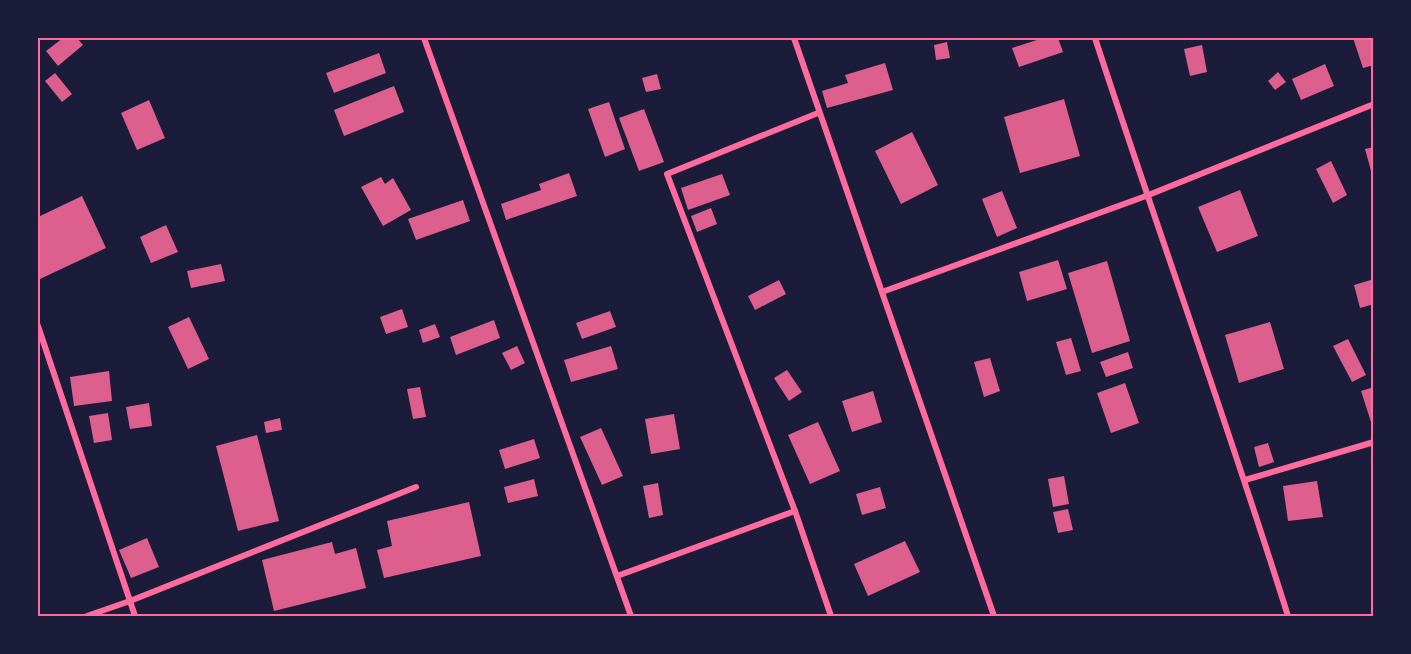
<svg xmlns="http://www.w3.org/2000/svg" width="1411" height="654" viewBox="0 0 1411 654" font-family="Lato,sans-serif">
  <rect width="100%" height="100%" fill="#1b1b3a"/>
  <g fill="#dd5f8e">
    <polygon points="63,38 77,38 83,45 58,66 46,51"/>
    <polygon points="1043,38 1058,38 1063,52 1019,67 1012,48"/>
    <polygon points="1353,38 1374,38 1374,65 1363,68"/>
    <polygon points="947,42 950,58 936,60 934,45"/>
    <polygon points="1202,45 1207,72 1190,76 1184,49"/>
    <polygon points="379,53 386,73 334,93 326,73"/>
    <polygon points="885,63 893,90 827,108 822,91 848,83 845,75"/>
    <polygon points="1325,64 1334,86 1301,100 1292,79"/>
    <polygon points="1278,72 1286,82 1275,90 1268,81"/>
    <polygon points="55,73 72,94 62,102 45,81"/>
    <polygon points="657,74 661,89 646,92 642,78"/>
    <polygon points="394,86 404,112 344,136 334,110"/>
    <polygon points="1064,99 1080,156 1020,173 1004,117"/>
    <polygon points="149,100 165,138 137,150 121,113"/>
    <polygon points="609,102 625,149 605,157 588,109"/>
    <polygon points="644,109 664,162 639,171 619,118"/>
    <polygon points="912,132 938,185 901,204 875,151"/>
    <polygon points="1374,147 1374,178 1373,178 1365,149"/>
    <polygon points="1331,161 1347,195 1333,203 1316,169"/>
    <polygon points="569,173 577,196 506,220 501,204 541,190 539,184"/>
    <polygon points="722,174 730,195 688,210 681,188"/>
    <polygon points="381,177 385,184 393,178 411,210 383,226 361,187"/>
    <polygon points="1240,190 1258,236 1217,252 1198,207"/>
    <polygon points="1002,191 1017,228 997,237 982,199"/>
    <polygon points="82,196 106,248 40,279 38,274 38,217"/>
    <polygon points="463,200 470,221 416,240 408,219"/>
    <polygon points="711,208 717,224 697,232 691,216"/>
    <polygon points="166,225 178,252 151,263 140,237"/>
    <polygon points="1058,260 1067,289 1027,301 1019,272"/>
    <polygon points="1107,261 1130,341 1092,353 1068,273"/>
    <polygon points="221,264 225,281 191,288 187,271"/>
    <polygon points="1374,279 1374,304 1360,308 1354,285"/>
    <polygon points="779,280 786,294 755,310 748,296"/>
    <polygon points="402,309 408,327 386,334 380,317"/>
    <polygon points="610,311 616,327 582,339 576,323"/>
    <polygon points="189,317 209,359 188,369 168,327"/>
    <polygon points="494,320 500,338 456,355 450,337"/>
    <polygon points="1270,322 1284,369 1239,383 1225,335"/>
    <polygon points="435,324 440,337 423,343 419,330"/>
    <polygon points="1071,338 1081,371 1066,375 1056,342"/>
    <polygon points="1348,339 1366,375 1352,382 1333,346"/>
    <polygon points="517,346 525,363 511,370 502,353"/>
    <polygon points="611,346 618,369 571,382 564,360"/>
    <polygon points="1128,352 1133,368 1106,377 1100,362"/>
    <polygon points="990,358 1000,391 984,397 974,362"/>
    <polygon points="787,370 802,392 789,401 774,378"/>
    <polygon points="109,371 112,401 74,406 70,377"/>
    <polygon points="1125,383 1139,423 1111,433 1097,393"/>
    <polygon points="420,387 426,417 413,419 407,389"/>
    <polygon points="1374,387 1374,428 1373,428 1361,391"/>
    <polygon points="873,391 882,422 852,432 842,401"/>
    <polygon points="149,403 152,426 130,429 126,407"/>
    <polygon points="108,413 112,440 94,443 89,416"/>
    <polygon points="674,414 680,449 651,454 645,419"/>
    <polygon points="280,418 282,430 266,433 264,422"/>
    <polygon points="818,422 840,471 810,484 788,435"/>
    <polygon points="601,428 623,476 602,485 580,437"/>
    <polygon points="257,435 279,521 238,531 216,446"/>
    <polygon points="534,439 540,458 505,469 499,450"/>
    <polygon points="1268,443 1274,462 1259,467 1254,447"/>
    <polygon points="1064,476 1069,504 1053,507 1048,479"/>
    <polygon points="534,479 538,496 508,503 504,487"/>
    <polygon points="1317,481 1323,517 1288,521 1283,486"/>
    <polygon points="658,483 663,515 649,518 643,486"/>
    <polygon points="880,487 886,508 862,515 856,494"/>
    <polygon points="469,502 481,556 384,578 377,550 392,546 387,521"/>
    <polygon points="1068,509 1073,530 1058,533 1053,512"/>
    <polygon points="147,538 159,567 131,578 119,550"/>
    <polygon points="905,541 920,572 868,596 854,564"/>
    <polygon points="332,542 335,554 356,548 366,588 274,611 262,560"/>
  </g>
  <g fill="none" stroke-linecap="round" stroke-linejoin="round">
    <g stroke="#ff6b9d" stroke-width="6">
      <polyline points="424,38 631,616"/>
      <polyline points="794,38 994,616"/>
      <path d="M1095,38c63,193 132,384 193,578"/>
      <polyline points="818,113 667,174 795,511 831,616"/>
      <polyline points="882,292 1146,196 1374,104"/>
      <polyline points="38,326 135,616"/>
      <polyline points="1245,480 1374,442"/>
      <polyline points="617,576 795,511"/>
      <polyline points="87,616 130,601 416,487"/>
    </g>
  </g>
  <rect width="1411" height="654" fill="none" stroke="#1b1b3a" stroke-width="78"/>
  <rect x="39" y="39" width="1333" height="576" fill="none" stroke="#ff6b9d" stroke-width="2"/>
</svg>
